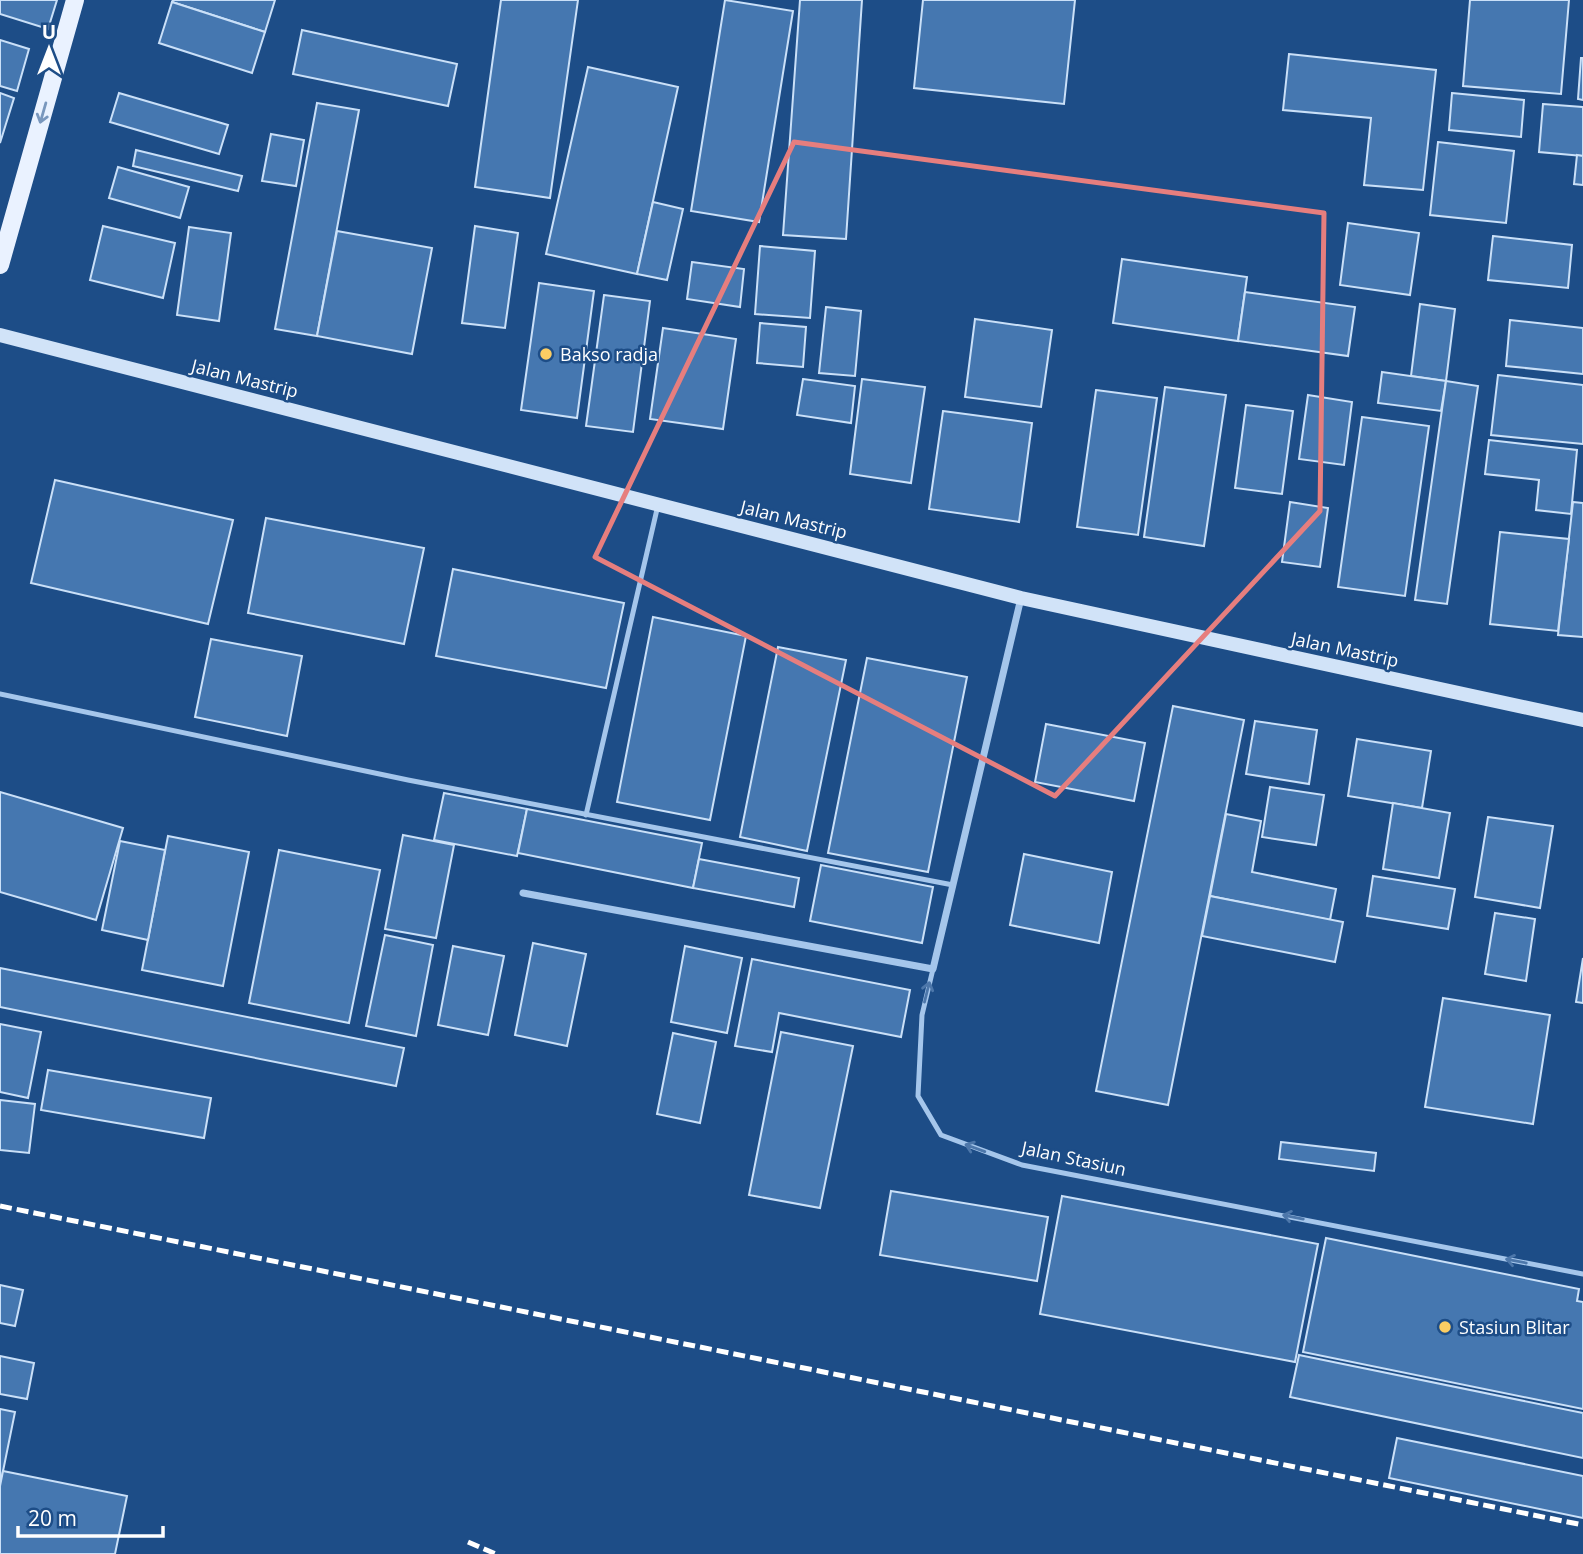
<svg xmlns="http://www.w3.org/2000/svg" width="1583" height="1554" viewBox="0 0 1583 1554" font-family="'Open Sans',sans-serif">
  <rect width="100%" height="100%" fill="#1d4d87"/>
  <g fill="#4577b0" stroke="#cae0f8" stroke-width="2">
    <polygon points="0,0 57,0 48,29 0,14"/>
    <polygon points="173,0 275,0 265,32 172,2"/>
    <polygon points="501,0 578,0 550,198 475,187"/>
    <polygon points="725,0 793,11 759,222 691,211"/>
    <polygon points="800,0 862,0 846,239 783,235"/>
    <polygon points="923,0 1075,0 1064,104 914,88"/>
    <polygon points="1470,0 1569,0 1561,94 1463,86"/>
    <polygon points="172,2 265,32 252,73 159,43"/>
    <polygon points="302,30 457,64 448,106 293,74"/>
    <polygon points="0,40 29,49 17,91 0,86"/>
    <polygon points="1289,54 1436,70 1423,190 1364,185 1371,118 1283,110"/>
    <polygon points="1581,58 1583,58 1583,100 1578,99"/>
    <polygon points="588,67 678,87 637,274 546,254"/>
    <polygon points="0,93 14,98 0,143"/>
    <polygon points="119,93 228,125 219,154 110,122"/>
    <polygon points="1452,93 1524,100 1521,137 1449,130"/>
    <polygon points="317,103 359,110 317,336 275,329"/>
    <polygon points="1543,104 1583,107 1583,156 1539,152"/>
    <polygon points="271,134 304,140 296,186 262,181"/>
    <polygon points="1438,142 1514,151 1506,223 1430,215"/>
    <polygon points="136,150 242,176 238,191 133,166"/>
    <polygon points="1577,155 1583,156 1583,185 1574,184"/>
    <polygon points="118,167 189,187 180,218 109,198"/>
    <polygon points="653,202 683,209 667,280 637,274"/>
    <polygon points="1348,223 1419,233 1410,295 1340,285"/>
    <polygon points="103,226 175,243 163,298 90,280"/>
    <polygon points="475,226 518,233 505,328 462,323"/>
    <polygon points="189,227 231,233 219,321 177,315"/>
    <polygon points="337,231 432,248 412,354 317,336"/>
    <polygon points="1493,236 1572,245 1568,288 1488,280"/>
    <polygon points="760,246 815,251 810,318 755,314"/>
    <polygon points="1122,259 1247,277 1238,341 1113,323"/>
    <polygon points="692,262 744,269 740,307 687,299"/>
    <polygon points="539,283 594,291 577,418 521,410"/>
    <polygon points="1245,292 1355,307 1348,356 1238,341"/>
    <polygon points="604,295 650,301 633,432 586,426"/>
    <polygon points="1420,304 1455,309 1446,381 1411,376"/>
    <polygon points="826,307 861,311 855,376 819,373"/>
    <polygon points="975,319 1052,330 1041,407 965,397"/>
    <polygon points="1510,320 1583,328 1583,374 1506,366"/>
    <polygon points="760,323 806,327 803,367 757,363"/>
    <polygon points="663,328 736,339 723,429 650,419"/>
    <polygon points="1382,372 1446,381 1441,411 1378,403"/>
    <polygon points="1498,375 1583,385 1583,444 1491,435"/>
    <polygon points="803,379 855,386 851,423 797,415"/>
    <polygon points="862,379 925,387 911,483 850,474"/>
    <polygon points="1446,381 1478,386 1447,604 1415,600"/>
    <polygon points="1165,387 1226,395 1204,546 1144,537"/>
    <polygon points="1096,390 1157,398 1138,535 1077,527"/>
    <polygon points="1308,395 1352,402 1344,465 1299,459"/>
    <polygon points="1246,405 1293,411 1282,494 1235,488"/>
    <polygon points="943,411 1032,423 1019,522 929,509"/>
    <polygon points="1362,417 1429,426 1405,596 1338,587"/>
    <polygon points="1489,440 1577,450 1571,514 1536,510 1539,480 1485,474"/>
    <polygon points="55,480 233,520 208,624 31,583"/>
    <polygon points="1290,502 1328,508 1320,567 1282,562"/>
    <polygon points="1573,502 1583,503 1583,637 1558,635"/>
    <polygon points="266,518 424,548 404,644 248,613"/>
    <polygon points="1500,532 1569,539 1558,631 1490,624"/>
    <polygon points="453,569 624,603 606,688 436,656"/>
    <polygon points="653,617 746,636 710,820 617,802"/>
    <polygon points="211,639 302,656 287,736 195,717"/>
    <polygon points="778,647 846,660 807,851 740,837"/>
    <polygon points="867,658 967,677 928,872 828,853"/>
    <polygon points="1173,706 1244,720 1168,1105 1096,1091"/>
    <polygon points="1255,721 1317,730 1309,784 1246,774"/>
    <polygon points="1046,724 1145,743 1134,801 1035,782"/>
    <polygon points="1357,739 1431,751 1422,808 1348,796"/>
    <polygon points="1270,787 1324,795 1316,845 1262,837"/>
    <polygon points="0,792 123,828 96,920 0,892"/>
    <polygon points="444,793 527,809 517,856 434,840"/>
    <polygon points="1393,803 1450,813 1439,878 1383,869"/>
    <polygon points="527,809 702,843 693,888 518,853"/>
    <polygon points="1226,814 1261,821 1252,872 1336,889 1330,920 1210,896"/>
    <polygon points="1488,817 1553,826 1540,908 1475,897"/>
    <polygon points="403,835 454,845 436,938 385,929"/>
    <polygon points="168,836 249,852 223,986 142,970"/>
    <polygon points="120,841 165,850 148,940 102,930"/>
    <polygon points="279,850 380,870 349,1023 249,1003"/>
    <polygon points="1024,854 1112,872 1099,943 1010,925"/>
    <polygon points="699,859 799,878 794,907 693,888"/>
    <polygon points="821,865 933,887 922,943 810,921"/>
    <polygon points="1373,876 1455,889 1448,929 1367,916"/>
    <polygon points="1210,896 1343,922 1335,962 1202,936"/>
    <polygon points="1495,913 1535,919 1526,981 1485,974"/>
    <polygon points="385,935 433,945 416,1036 366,1026"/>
    <polygon points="533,943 586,954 567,1046 515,1035"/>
    <polygon points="453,946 504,956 488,1035 438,1025"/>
    <polygon points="685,946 742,958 727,1033 671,1022"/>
    <polygon points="1583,958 1583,1003 1576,1002"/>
    <polygon points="752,959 910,990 901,1037 779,1013 772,1052 735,1046"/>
    <polygon points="0,968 404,1048 396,1086 0,1007"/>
    <polygon points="1443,998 1550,1015 1533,1124 1425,1107"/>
    <polygon points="0,1024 41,1032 28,1098 0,1092"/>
    <polygon points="781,1032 853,1046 820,1208 749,1195"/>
    <polygon points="673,1033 716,1042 700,1123 657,1114"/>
    <polygon points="48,1070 211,1098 204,1138 41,1110"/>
    <polygon points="0,1100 35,1104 29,1153 0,1150"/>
    <polygon points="1281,1142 1376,1153 1374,1171 1279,1159"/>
    <polygon points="891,1191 1048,1217 1037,1281 880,1255"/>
    <polygon points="1062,1196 1318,1244 1295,1362 1040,1314"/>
    <polygon points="1326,1238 1579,1289 1577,1301 1583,1302 1583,1409 1303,1352"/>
    <polygon points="0,1285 23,1290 15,1326 0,1323"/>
    <polygon points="1299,1355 1583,1413 1583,1458 1290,1397"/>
    <polygon points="0,1356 34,1363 27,1399 0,1394"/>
    <polygon points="0,1409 15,1412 0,1486"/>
    <polygon points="1397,1438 1583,1476 1583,1518 1389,1478"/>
    <polygon points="3,1471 127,1496 115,1554 0,1554 0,1486"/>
  </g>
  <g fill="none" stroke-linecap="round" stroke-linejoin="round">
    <g stroke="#a5c6eb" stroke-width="5">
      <polyline points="0,694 408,780 953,885"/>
      <polyline points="586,815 658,505"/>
      <polyline points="933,969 922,1015 918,1096 941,1135 1022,1165 1583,1274"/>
    </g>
    <polyline stroke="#a5c6eb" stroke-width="7" points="523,893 933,969 1021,598"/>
    <polyline stroke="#d1e3f8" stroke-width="14" points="0,335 1021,598 1583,720"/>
    <polyline stroke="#eaf2ff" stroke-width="18" points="0,265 75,0"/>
    <g stroke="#fff" stroke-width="5" stroke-dasharray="12 5" stroke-linecap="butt">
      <polyline points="0,1206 1583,1525"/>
      <polyline points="468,1542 496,1554"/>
    </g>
  </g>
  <defs><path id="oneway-shaft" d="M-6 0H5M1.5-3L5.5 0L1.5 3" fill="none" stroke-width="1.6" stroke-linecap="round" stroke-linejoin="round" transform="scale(1.75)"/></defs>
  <use stroke="#7997bd" href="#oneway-shaft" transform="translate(43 113) rotate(106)"/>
  <g stroke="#4d77aa">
    <use href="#oneway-shaft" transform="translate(927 992) rotate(-76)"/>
    <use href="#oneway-shaft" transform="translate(975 1148) rotate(-160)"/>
    <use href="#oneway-shaft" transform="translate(1293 1217) rotate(-169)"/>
    <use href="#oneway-shaft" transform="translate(1516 1261) rotate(-169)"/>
  </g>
  <path fill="none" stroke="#e67e7e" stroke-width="5" stroke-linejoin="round" d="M794,142l530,71 -4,298 -265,285 -460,-239z"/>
  <g fill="#fbcd63" stroke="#1d4d87" stroke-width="2.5">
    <circle cx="546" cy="354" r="7"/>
    <circle cx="1445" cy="1327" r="7"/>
  </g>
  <g text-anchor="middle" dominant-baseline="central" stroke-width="5" stroke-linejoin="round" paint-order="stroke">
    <g font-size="18" fill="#fff" stroke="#1d4d87" text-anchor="start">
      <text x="560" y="354">Bakso radja</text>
      <text x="1459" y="1327">Stasiun Blitar</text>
    </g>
    <g font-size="18" fill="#fff" stroke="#1d4d87">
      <text transform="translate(245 378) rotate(14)">Jalan Mastrip</text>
      <text transform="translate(794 519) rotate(14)">Jalan Mastrip</text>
      <text transform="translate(1345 649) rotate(12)">Jalan Mastrip</text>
      <text transform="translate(1074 1158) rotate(12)">Jalan Stasiun</text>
    </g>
  </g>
  <g transform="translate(49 49)" stroke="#1d4d87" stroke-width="5" paint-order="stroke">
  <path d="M0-5L12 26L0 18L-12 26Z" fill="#ffffff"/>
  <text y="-10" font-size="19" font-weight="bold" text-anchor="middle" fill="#ffffff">U</text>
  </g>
  <path d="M18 1526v10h145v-10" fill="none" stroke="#ffffff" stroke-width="3.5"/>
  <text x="28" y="1526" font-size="21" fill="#ffffff" stroke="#1d4d87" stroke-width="5" paint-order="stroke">20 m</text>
</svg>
